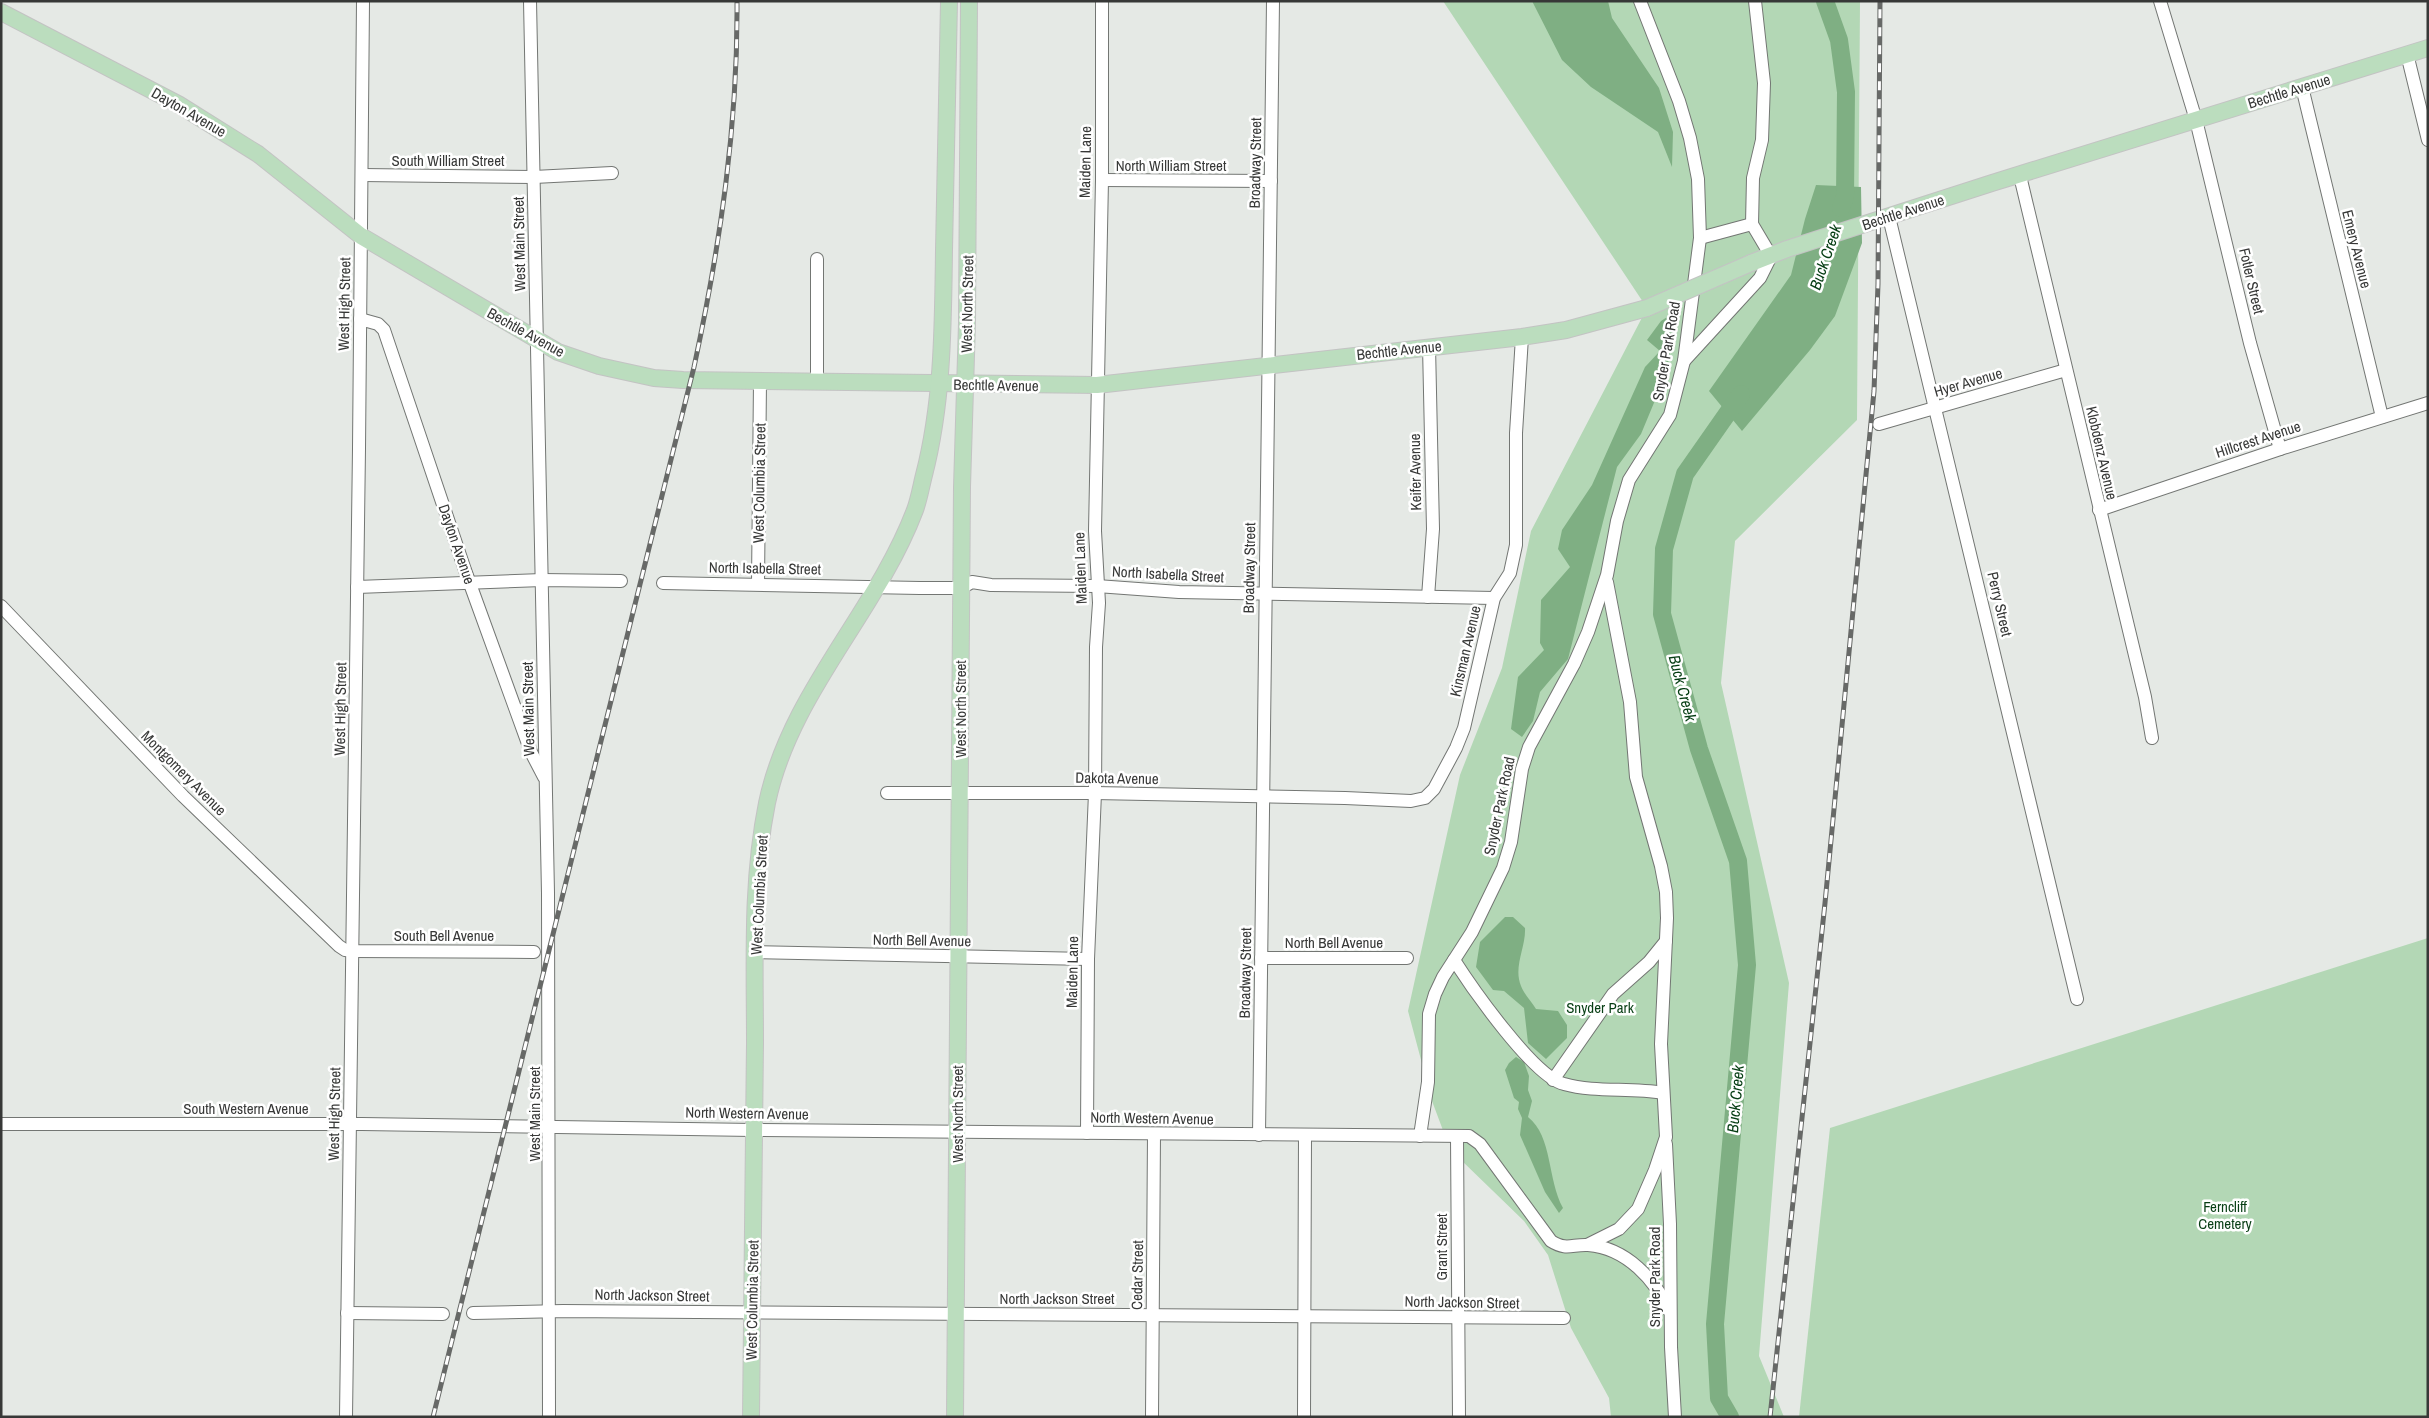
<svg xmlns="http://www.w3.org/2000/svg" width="2429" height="1418" viewBox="0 0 2429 1418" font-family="'Archivo Narrow',sans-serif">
  <rect width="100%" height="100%" fill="#e5e9e5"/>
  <g fill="#b3d7b5">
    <polygon points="1443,1 1860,1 1857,420 1735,541 1721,683 1789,983 1759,1356 1784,1417 1611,1417 1609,1398 1571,1328 1548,1255 1524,1221 1461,1160 1444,1133 1432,1101 1408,1011 1460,775 1502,668 1531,531 1647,308"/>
    <polygon points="2428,938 2428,1417 1799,1417 1830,1128"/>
  </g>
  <g fill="#7faf83">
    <polygon points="1532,1 1608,1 1612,18 1659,88 1673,132 1672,167 1658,132 1591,87 1562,60"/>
    <polygon points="1816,185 1861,187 1862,243 1835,316 1810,350 1742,431 1709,391 1791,275 1805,219"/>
    <polygon points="1678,310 1666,374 1641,434 1617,467 1568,659 1540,692 1533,721 1522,737 1511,729 1518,677 1544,650 1540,643 1541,600 1570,567 1558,549 1562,530 1592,485 1645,367 1660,351 1647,340 1661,321"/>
    <path d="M1505,917h8l12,11c1,19 -12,39 -4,58 3,8 11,16 15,23l22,2 9,14v13l-21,21 -18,-16 -4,-35 -20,-17 -11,-1 -17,-23 4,-25z"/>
    <path d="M1516,1057l8,5 5,14 -1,14 4,11 -4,16c25,20 19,62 35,91l-4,5 -14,-21 -25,-57 2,-17 -4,-9 1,-7 -5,-4 -9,-28 4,-7z"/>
  </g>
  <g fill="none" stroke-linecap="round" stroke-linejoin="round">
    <g stroke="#7faf83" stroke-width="18">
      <polyline points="1825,1 1839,40 1846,92 1845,197 1841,208"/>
      <polyline points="1730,1417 1719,1398 1715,1324 1747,965 1738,861 1699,749 1662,614 1664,549 1685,474 1741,394"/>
    </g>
    <g stroke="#737673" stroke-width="14">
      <g id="minor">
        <polyline points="530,1 548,893 549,1417"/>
        <polyline points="2160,1 2196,120 2250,343 2280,449"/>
        <polyline points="2407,54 2428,140"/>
        <polyline points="2302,87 2382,417"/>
        <polyline points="362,175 534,177 612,173"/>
        <polyline points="2020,176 2145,697 2152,738"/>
        <polyline points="1102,180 1271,181"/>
        <polyline points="1889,217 2077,999"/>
        <polyline points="1700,238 1752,224 1753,178 1762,140 1764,83 1755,1"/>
        <polyline points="360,319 378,324 384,330 465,570 531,752 544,777"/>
        <polyline points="1684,361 1760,278 1771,256 1752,224"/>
        <polyline points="817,382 817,259"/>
        <polyline points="1879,424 2066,370"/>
        <polyline points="2099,510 2280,449 2428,403"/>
        <polyline points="663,583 920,588 961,588 972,582 991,585 1097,586 1179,592 1494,598"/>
        <polyline points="758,584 760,381"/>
        <polyline points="357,587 542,580 621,581"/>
        <polyline points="1428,597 1433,529 1429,346"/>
        <polyline points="1,606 183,796 339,946 345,950 353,951 534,952"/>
        <polyline points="887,793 1095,793 1345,798 1411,801 1425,798 1434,789 1456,748 1464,728 1494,598 1510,573 1516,545 1516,433 1522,337"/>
        <polyline points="755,952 1088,959"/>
        <polyline points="1261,958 1407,958"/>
        <path d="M1454,960c18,28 80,117 110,124 32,9 66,3 99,9"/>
        <polyline points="1553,1080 1613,994 1649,962 1666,941"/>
        <path d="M1,1124h361l391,6 716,6 11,8 71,97c16,10 21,3 37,4 39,3 67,35 82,67"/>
        <polyline points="1087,1133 1088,959 1095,793 1096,647 1099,603 1095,531 1102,180 1102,1"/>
        <polyline points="1259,1135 1273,1"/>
        <polyline points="1420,1136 1428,1082 1429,1014 1435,994 1443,977 1472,932 1503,868 1511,842 1522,769 1529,747 1574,664 1588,632 1607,575 1617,521 1629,480 1670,415 1684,361 1700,238 1698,179 1690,138 1679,101 1640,1"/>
        <polyline points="1457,1137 1459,1417"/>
        <polyline points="1666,1144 1670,1224 1671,1347 1675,1417"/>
        <polyline points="1587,1245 1619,1229 1638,1209 1655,1170 1666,1137 1661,1044 1667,918 1666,892 1661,866 1636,777 1630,702 1607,582"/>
        <polyline points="347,1313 443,1314"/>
        <polyline points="473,1313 563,1311 1564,1318"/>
        <polyline points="346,1417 359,449 363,1"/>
        <polyline points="1152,1417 1154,1134"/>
        <polyline points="1304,1417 1305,1135"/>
      </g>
    </g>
    <g stroke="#c3c3c3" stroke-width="18">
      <g id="major">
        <polyline points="1,12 178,104 258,154 361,236 558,352 599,366 654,378 683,380 1097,385 1522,337 1566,330 1647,308"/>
        <polyline points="1751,263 1787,249 1992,183 2428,48"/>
        <path d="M751,1417c1,-125 2,-249 4,-373 0,-80 -4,-162 12,-241 23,-110 109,-190 148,-293 4,-11 6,-23 9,-35 19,-74 19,-149 20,-225 2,-83 3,-166 5,-249"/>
        <polyline points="955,1417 962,487 967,323 969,1"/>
      </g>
    </g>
    <use href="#minor" stroke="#fff" stroke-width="12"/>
    <use href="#major" stroke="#bbddbe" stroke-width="16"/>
    <g stroke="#676967" stroke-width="5">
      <g id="rail">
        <path d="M433,1417l261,-1050c26,-121 44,-242 43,-366"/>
        <polyline points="1770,1417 1825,903 1874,391 1878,284 1880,1"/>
      </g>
    </g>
    <use href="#rail" stroke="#fff" stroke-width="3" stroke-dasharray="9" stroke-linecap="butt"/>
    <g stroke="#c3c3c3" stroke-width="18" stroke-linecap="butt">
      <polyline id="major-bridge" points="1647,308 1751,263"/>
    </g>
    <use href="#major-bridge" stroke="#bbddbe" stroke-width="16"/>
  </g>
  <g text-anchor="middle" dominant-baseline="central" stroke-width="5" stroke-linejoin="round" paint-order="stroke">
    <g font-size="15" fill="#373837" stroke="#fff">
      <text transform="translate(2289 91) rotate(-17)">Bechtle Avenue</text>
      <text transform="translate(189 112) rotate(30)">Dayton Avenue</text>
      <text x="448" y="160">South William Street</text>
      <text transform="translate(1085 162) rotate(-89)">Maiden Lane</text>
      <text transform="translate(1255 163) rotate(-89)">Broadway Street</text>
      <text x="1171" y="165">North William Street</text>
      <text transform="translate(1903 212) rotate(-18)">Bechtle Avenue</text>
      <text transform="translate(519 244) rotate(-91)">West Main Street</text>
      <text transform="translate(2357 249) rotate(76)">Emery Avenue</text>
      <text transform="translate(2252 281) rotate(77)">Fotler Street</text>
      <text transform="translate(344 304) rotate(-89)">West High Street</text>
      <text transform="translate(967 304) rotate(-89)">West North Street</text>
      <text transform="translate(526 332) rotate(29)">Bechtle Avenue</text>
      <text transform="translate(1399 350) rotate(-6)">Bechtle Avenue</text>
      <text transform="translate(1666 351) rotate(-80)">Snyder Park Road</text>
      <text transform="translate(1968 382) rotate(-16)">Hyer Avenue</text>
      <text transform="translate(996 385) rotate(1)">Bechtle Avenue</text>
      <text transform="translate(2258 439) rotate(-18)">Hillcrest Avenue</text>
      <text transform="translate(2102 453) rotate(77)">Klobdenz Avenue</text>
      <text transform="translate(1415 472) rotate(-91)">Keifer Avenue</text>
      <text transform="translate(759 483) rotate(-89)">West Columbia Street</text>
      <text transform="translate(457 544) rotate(71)">Dayton Avenue</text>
      <text transform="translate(765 568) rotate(1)">North Isabella Street</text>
      <text transform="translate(1080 568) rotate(-92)">Maiden Lane</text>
      <text transform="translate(1249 568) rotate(-89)">Broadway Street</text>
      <text transform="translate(1168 574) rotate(3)">North Isabella Street</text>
      <text transform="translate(2000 604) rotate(77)">Perry Street</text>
      <text transform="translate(1465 651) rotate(-77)">Kinsman Avenue</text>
      <text transform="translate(340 709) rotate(-89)">West High Street</text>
      <text transform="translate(528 709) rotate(-91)">West Main Street</text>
      <text transform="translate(960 709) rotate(-90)">West North Street</text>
      <text transform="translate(184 773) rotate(45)">Montgomery Avenue</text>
      <text transform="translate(1117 778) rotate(1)">Dakota Avenue</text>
      <text transform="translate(1499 806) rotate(-78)">Snyder Park Road</text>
      <text transform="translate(759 895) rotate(-87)">West Columbia Street</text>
      <text x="444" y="935">South Bell Avenue</text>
      <text transform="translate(922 940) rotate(1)">North Bell Avenue</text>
      <text x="1334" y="942">North Bell Avenue</text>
      <text transform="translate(1072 972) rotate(-89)">Maiden Lane</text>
      <text transform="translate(1245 973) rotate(-89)">Broadway Street</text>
      <text x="246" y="1108">South Western Avenue</text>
      <text transform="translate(747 1113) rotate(1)">North Western Avenue</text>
      <text transform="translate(334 1114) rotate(-89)">West High Street</text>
      <text transform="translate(534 1114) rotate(-90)">West Main Street</text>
      <text transform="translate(957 1114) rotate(-90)">West North Street</text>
      <text transform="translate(1152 1118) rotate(1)">North Western Avenue</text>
      <text transform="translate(1441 1247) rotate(-90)">Grant Street</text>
      <text transform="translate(1137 1275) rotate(-89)">Cedar Street</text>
      <text transform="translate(1654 1277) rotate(-90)">Snyder Park Road</text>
      <text transform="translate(652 1295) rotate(1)">North Jackson Street</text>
      <text x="1057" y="1298">North Jackson Street</text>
      <text transform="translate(752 1300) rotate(-89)">West Columbia Street</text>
      <text transform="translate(1462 1302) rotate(1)">North Jackson Street</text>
    </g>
    <g font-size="15" fill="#073e14" stroke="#fff">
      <text x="1600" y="1007">Snyder Park</text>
      <text x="2225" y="1206">Ferncliff<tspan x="2225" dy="17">Cemetery</tspan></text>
    </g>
    <g font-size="16" font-style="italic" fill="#053d13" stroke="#fff">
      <text transform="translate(1825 257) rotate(-71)">Buck Creek</text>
      <text transform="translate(1683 688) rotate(75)">Buck Creek</text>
      <text transform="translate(1735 1099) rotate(-85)">Buck Creek</text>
    </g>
  </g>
  <rect width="2429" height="1418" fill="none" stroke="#373837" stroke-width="5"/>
</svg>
